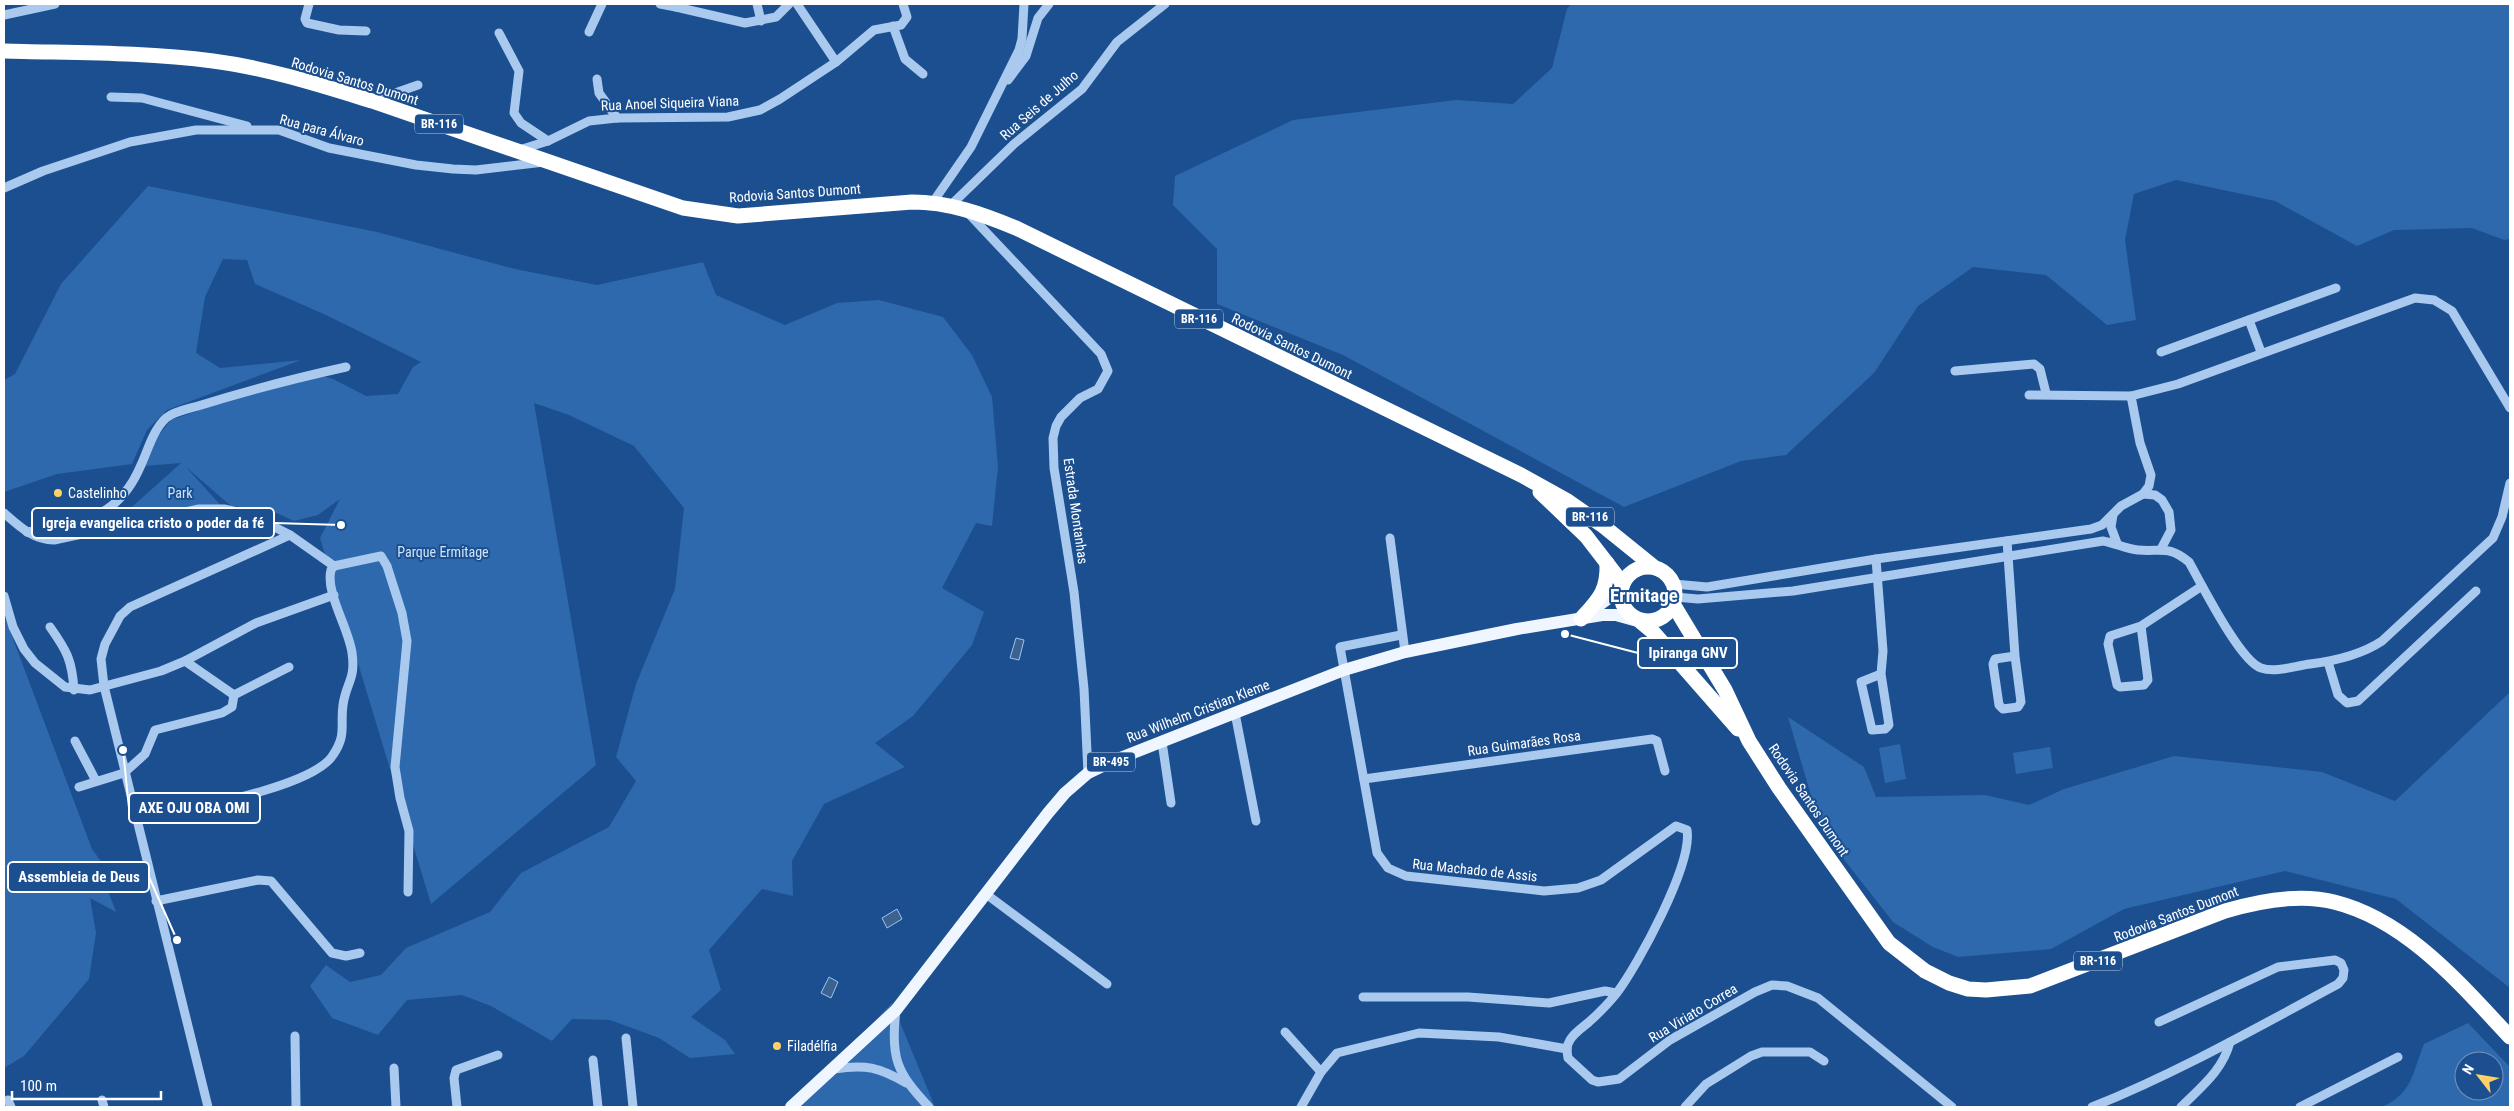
<svg xmlns="http://www.w3.org/2000/svg" width="2514" height="1111" viewBox="0 0 2514 1111" font-family="'Roboto Condensed',sans-serif">
  <rect width="100%" height="100%" fill="#1b4f8f"/>
  <g fill="#2e69ad" fill-rule="evenodd">
    <polygon points="1571,4 2510,4 2510,239 2504,240 2472,228 2394,230 2357,246 2275,201 2176,180 2134,194 2125,240 2136,320 2107,325 2046,275 1973,267 1918,306 1874,373 1786,455 1741,461 1624,507 1343,355 1217,304 1217,249 1173,205 1175,176 1293,120 1456,100 1513,104 1552,68 1567,9"/>
    <polygon points="148,186 377,232 515,269 597,285 703,262 716,295 785,325 837,303 879,300 943,317 972,355 992,397 998,467 992,526 976,523 942,588 984,612 972,645 913,716 875,743 905,767 824,804 792,861 793,896 762,889 709,950 721,990 691,1017 725,1040 735,1054 690,1058 659,1038 610,1020 572,1019 552,1041 491,1006 462,995 407,1000 378,1035 332,1018 310,986 326,965 350,982 381,975 406,948 490,912 521,873 609,827 636,781 616,757 636,684 675,589 684,508 634,446 569,415 534,403 596,765 431,904 320,538 340,499 318,515 294,521 272,511 231,506 186,467 224,509 36,537 106,512 124,514 181,463 144,466 157,437 171,420 309,372 333,379 366,396 398,394 413,367 421,362 326,315 255,284 247,260 223,259 205,297 196,353 220,368 301,360 167,410 147,430 132,464 57,474 4,492 4,380 15,374 61,284"/>
    <polygon points="4,615 92,849 103,864 100,870 116,912 90,898 96,933 89,979 24,1056 4,1068"/>
    <polygon points="2510,692 2510,988 2396,899 2285,871 2124,909 2051,949 1958,957 1933,947 1893,922 1835,848 1817,816 1788,717 1864,767 1876,797 1985,795 2029,805 2064,789 2174,756 2322,772 2395,801"/>
    <polygon points="1900,744 1906,779 1885,783 1879,748"/>
    <polygon points="2050,747 2053,768 2016,774 2013,753"/>
    <polygon points="892,1003 935,1107 791,1107 800,1099"/>
    <path d="M2468,1023l42,44v40h-128c31,-14 30,-34 42,-63zM2464,1061h30v30h-30z"/>
  </g>
  <g fill="#3c6290" stroke="#9cc4f0">
    <polygon points="1016,638 1024,640 1019,660 1010,658"/>
    <polygon points="897,909 902,919 887,928 882,918"/>
    <polygon points="829,977 838,982 831,998 821,993"/>
  </g>
  <g fill="none" stroke-linecap="round" stroke-linejoin="round">
    <g stroke="#a9c9ee" stroke-width="9">
      <polyline points="309,4 305,19 307,23 339,30 366,31"/>
      <polyline points="660,4 676,7 678,4"/>
      <polyline points="757,4 761,21"/>
      <polyline points="797,4 836,62"/>
      <polyline points="676,7 745,23 776,17 789,4"/>
      <polyline points="4,15 55,4"/>
      <polyline points="893,26 905,59 923,74"/>
      <polyline points="589,32 602,4"/>
      <polyline points="499,33 519,71 514,113 521,123 548,141"/>
      <polyline points="597,79 599,93 617,118"/>
      <polyline points="1008,80 1026,56 1038,18 1049,4"/>
      <polyline points="111,97 142,98 247,126"/>
      <polyline points="372,101 418,85"/>
      <polyline points="519,150 548,141 589,121 617,118 728,117 760,110 780,99 836,62 874,30 901,25 907,17 903,4"/>
      <polyline points="4,188 43,171 130,142 196,130 279,130 329,148 416,165 453,169 476,170 544,162"/>
      <polyline points="933,202 971,147 1019,50 1022,39 1024,4"/>
      <polyline points="950,206 1014,144 1082,89 1117,42 1165,4"/>
      <polyline points="968,213 1101,354 1108,371 1098,389 1080,398 1061,417 1056,426 1053,438 1054,468 1074,592 1084,689 1088,773"/>
      <polyline points="2249,320 2261,352"/>
      <polyline points="2161,352 2336,288"/>
      <polyline points="1955,371 2034,364 2040,369 2046,393"/>
      <polyline points="2029,395 2131,396"/>
      <polyline points="2143,494 2155,495 2162,500 2169,512 2171,530 2161,549"/>
      <path d="M4,513c15,13 29,27 50,27l145,-31h25l27,6 39,20 44,31"/>
      <polyline points="2113,515 2111,527 2117,543"/>
      <path d="M27,532c53,-9 91,-12 114,-67 7,-15 12,-35 25,-47 9,-7 22,-9 32,-12 48,-15 98,-28 148,-39"/>
      <polyline points="1390,538 1405,652"/>
      <polyline points="2007,541 2015,656 1995,659 1993,664 1999,705 2003,709 2018,707 2021,702 2015,656"/>
      <polyline points="1876,559 1883,651 1881,674 1889,725 1885,729 1872,730 1861,682 1881,674"/>
      <polyline points="1674,584 1707,587 1725,584 1876,559 2091,529 2102,525 2121,506 2143,494 2149,486 2151,475 2140,443 2131,396 2178,384 2415,298 2434,300 2452,311 2510,408"/>
      <polyline points="4,596 13,627 24,649 35,663 65,687 90,690 161,671 185,661 256,623 334,595"/>
      <path d="M1675,597l23,2 95,-8 310,-50c12,2 23,8 35,9 24,2 30,-5 51,12 13,23 51,99 72,106 14,5 34,-2 49,-4 24,-3 51,-9 72,-23l111,-103 9,-21 8,-34"/>
      <polyline points="2141,626 2148,680 2144,685 2120,687 2117,685 2108,644 2110,636 2141,626 2202,586"/>
      <path d="M50,627c17,24 22,33 24,63"/>
      <path d="M1401,635l-61,12 37,206 11,15 18,8 138,15 34,-3 23,-8 75,-54 11,4c6,34 -49,135 -71,164 -8,10 -17,19 -27,28 -6,5 -15,11 -19,18 -4,6 -3,12 -2,18l24,22 6,2 21,-3 51,-39 85,-48 17,-7 15,1 31,12 134,109"/>
      <polyline points="2328,662 2338,695 2347,703 2358,701 2476,591"/>
      <polyline points="234,695 289,667"/>
      <polyline points="1235,713 1256,821"/>
      <polyline points="75,741 96,781"/>
      <polyline points="1162,742 1171,803"/>
      <polyline points="1364,779 1652,739 1657,741 1665,771"/>
      <polyline points="79,787 124,773 145,754 155,730 222,713 232,707 234,695 185,661"/>
      <path d="M138,820c41,-10 174,-31 195,-65 14,-21 7,-29 10,-50 3,-22 13,-26 9,-52 -3,-24 -27,-61 -21,-83l3,-4 47,-10 6,10 15,47 5,28 -12,126 5,31 9,33 -1,61"/>
      <polyline points="986,894 1107,984"/>
      <polyline points="156,901 258,880 271,881 332,953 346,956 360,953"/>
      <polyline points="1363,997 1468,997 1549,1003 1605,991 1616,993"/>
      <path d="M896,1010c-6,48 1,63 33,97"/>
      <polyline points="1285,1032 1321,1072"/>
      <polyline points="295,1036 296,1107"/>
      <polyline points="626,1038 633,1107"/>
      <polyline points="593,1060 598,1107"/>
      <polyline points="394,1068 396,1107"/>
      <path d="M834,1069c31,-5 45,-2 72,14"/>
      <polyline points="8,1100 11,1107"/>
      <polyline points="102,1100 104,1107"/>
      <polyline points="208,1107 104,686 101,659 105,644 120,616 130,607 290,535"/>
      <polyline points="457,1107 454,1078 456,1070 498,1055"/>
      <polyline points="1301,1107 1321,1072 1337,1053 1419,1033 1499,1037 1567,1049"/>
      <polyline points="1685,1107 1706,1084 1751,1056 1762,1052 1810,1052 1824,1061"/>
      <path d="M2092,1107c85,-34 166,-80 246,-123l5,-6 1,-8 -3,-7 -6,-3 -57,7 -119,55"/>
      <path d="M2181,1107c20,-20 42,-37 49,-65"/>
      <polyline points="2300,1107 2398,1057"/>
    </g>
    <g stroke="#f0f6ff" stroke-width="12">
      <polyline points="1594,609 1620,590"/>
      <polyline points="791,1107 896,1010 1048,813 1065,793 1088,773 1115,760 1344,670 1405,652 1517,629 1602,615 1616,615 1641,622"/>
    </g>
    <g stroke="#fff" stroke-width="15">
      <path d="M4,51c69,2 140,1 209,10 54,7 107,24 159,40l311,107 55,8 174,-14c37,0 70,12 104,26l505,247 45,25 36,25 52,42"/>
      <polyline points="1540,492 1586,536 1623,584"/>
      <circle cx="1648" cy="594" r="27"/>
      <path d="M1673,604l52,86 24,51 30,47 110,155 36,28 24,12 19,6 18,1 44,-4 195,-75c34,-10 74,-18 109,-9 73,18 127,83 176,135"/>
      <path d="M1581,619c18,-20 27,-28 26,-56"/>
      <polyline points="1641,622 1653,632 1738,729"/>
    </g>
  </g>
  <g fill="#ffd166" stroke="#1b4f8f" stroke-width="2">
    <circle cx="58" cy="493" r="5"/>
    <circle cx="777" cy="1046" r="5"/>
  </g>
  <g text-anchor="middle" dominant-baseline="central" stroke-width="4" stroke-linejoin="round" paint-order="stroke">
    <g fill="#1b4f8f" stroke="#bbcadd" stroke-width="1">
      <rect x="415" y="114.5" width="48" height="19" rx="4"/>
      <rect x="1175" y="309.5" width="48" height="19" rx="4"/>
      <rect x="1566" y="507.5" width="48" height="19" rx="4"/>
      <rect x="1087" y="752.5" width="48" height="19" rx="4"/>
      <rect x="2074" y="951.5" width="48" height="19" rx="4"/>
    </g>
    <g font-size="12" font-weight="bold" fill="#fff">
      <text x="439" y="124">BR-116</text>
      <text x="1199" y="319">BR-116</text>
      <text x="1590" y="517">BR-116</text>
      <text x="1111" y="762">BR-495</text>
      <text x="2098" y="961">BR-116</text>
    </g>
    <g font-size="14" fill="#fff" stroke="#1b4f8f">
      <text transform="translate(355 81) rotate(17)">Rodovia Santos Dumont</text>
      <text transform="translate(670 103) rotate(-2)">Rua Anoel Siqueira Viana</text>
      <text transform="translate(1039 105) rotate(-41)">Rua Seis de Julho</text>
      <text transform="translate(322 130) rotate(15)">Rua para Álvaro</text>
      <text transform="translate(795 193) rotate(-4)">Rodovia Santos Dumont</text>
      <text transform="translate(1292 346) rotate(26)">Rodovia Santos Dumont</text>
      <text transform="translate(1076 511) rotate(82)">Estrada Montanhas</text>
      <text transform="translate(1198 711) rotate(-21)">Rua Wilhelm Cristian Kleme</text>
      <text transform="translate(1524 743) rotate(-8)">Rua Guimarães Rosa</text>
      <text transform="translate(1809 800) rotate(56)">Rodovia Santos Dumont</text>
      <text transform="translate(1475 870) rotate(6)">Rua Machado de Assis</text>
      <text transform="translate(2176 914) rotate(-21)">Rodovia Santos Dumont</text>
      <text transform="translate(1693 1013) rotate(-31)">Rua Viriato Correa</text>
    </g>
    <g font-size="14" fill="#fff" stroke="#1b4f8f" text-anchor="start">
      <text x="68" y="493">Castelinho</text>
      <text x="787" y="1046">Filadélfia</text>
    </g>
    <g font-size="14" fill="#cfe3fa" stroke="#1b4f8f">
      <text x="180" y="493">Park</text>
      <text x="443" y="552">Parque Ermitage</text>
    </g>
    <g font-size="19" font-weight="bold" fill="#fff" stroke="#1b4f8f">
      <text x="1644" y="595">Ermitage</text>
    </g>
  </g>
  <path fill="none" stroke="#fff" stroke-width="2" d="M341 525L274 523M1565 634L1638 653M123 750L129 808M177 940L149 877"/>
  <g fill="#fff" stroke="#1b4f8f" stroke-width="2">
    <circle cx="341" cy="525" r="5"/>
    <circle cx="1565" cy="634" r="5"/>
    <circle cx="123" cy="750" r="5"/>
    <circle cx="177" cy="940" r="5"/>
  </g>
  <g fill="#1b4f8f" stroke="#fff" stroke-width="2">
    <rect x="32" y="508" width="242" height="30" rx="5"/>
    <rect x="1638" y="638" width="99" height="30" rx="5"/>
    <rect x="129" y="793" width="131" height="30" rx="5"/>
    <rect x="8" y="862" width="141" height="30" rx="5"/>
  </g>
  <g font-size="15" text-anchor="middle" font-weight="bold" fill="#fff">
    <text x="153" y="528">Igreja evangelica cristo o poder da fé</text>
    <text x="1688" y="658">Ipiranga GNV</text>
    <text x="194" y="813">AXE OJU OBA OMI</text>
    <text x="79" y="882">Assembleia de Deus</text>
  </g>
  <rect width="2514" height="1111" fill="none" stroke="#ffffff" stroke-width="10"/>
  <g transform="translate(2479 1076) rotate(301)"><circle r="24" fill="#1b4f8f" stroke="#7695bc"/>
  <path d="M0-4L9 19L0 12L-9 19Z" fill="#ffd166"/>
  <text y="-8" font-size="14" font-weight="bold" text-anchor="middle" fill="#ffffff">N</text>
  </g>
  <path d="M12 1091v8h149v-8" fill="none" stroke="#ffffff" stroke-width="2.5"/>
  <text x="20" y="1091" font-size="15" fill="#ffffff" stroke="#1b4f8f" stroke-width="4" paint-order="stroke">100 m</text>
</svg>
